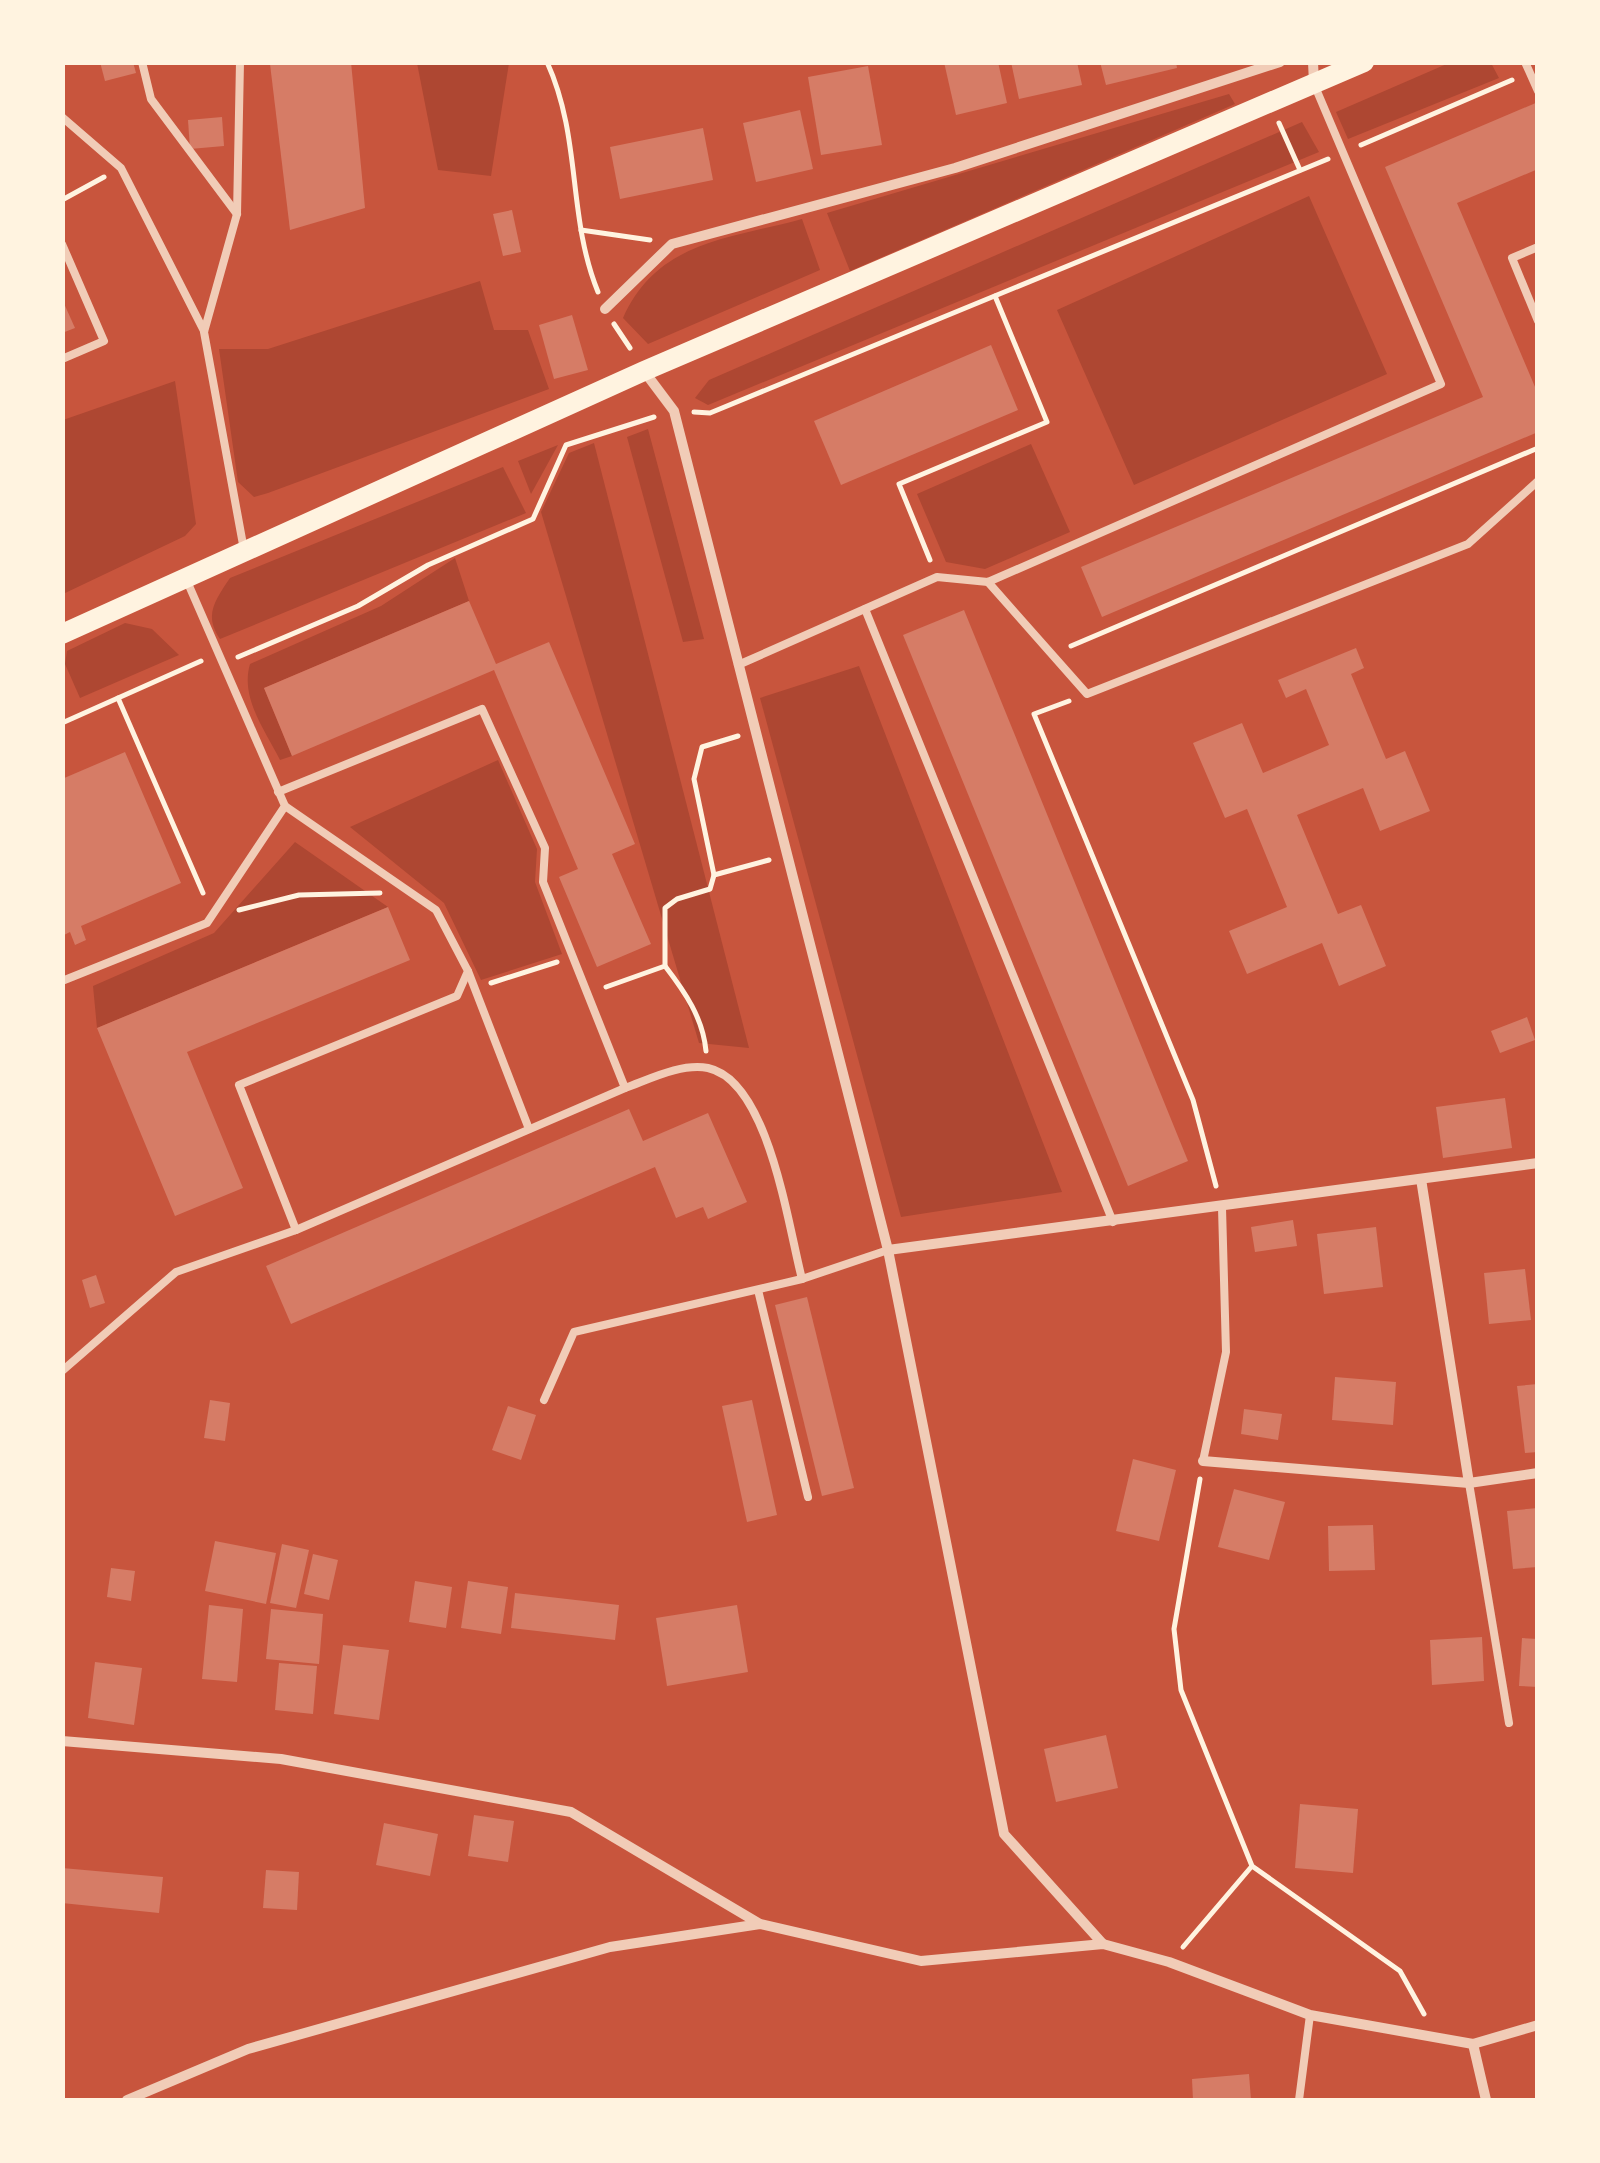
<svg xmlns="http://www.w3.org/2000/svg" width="1600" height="2163" viewBox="0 0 1600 2163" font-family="'PT Sans Narrow',sans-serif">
  <rect width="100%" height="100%" fill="#c8553d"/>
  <g fill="#ae4732">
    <polygon points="417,63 509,63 491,176 438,170"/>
    <polygon points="1449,63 1491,63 1499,78 1348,139 1336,112"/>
    <polygon points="1229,94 1235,104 850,271 827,213"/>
    <polygon points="1302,122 1319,152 708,405 695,398 709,380"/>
    <polygon points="1309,196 1387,374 1134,485 1057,310"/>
    <path d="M802,219l18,51 -172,74 -25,-26c34,-77 106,-79 179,-99z"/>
    <polygon points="480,281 494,330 528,330 549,389 268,493 254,497 238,482 219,349 268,349"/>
    <polygon points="175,381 196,524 185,536 63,594 63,420"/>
    <polygon points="648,429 704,639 683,642 627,437"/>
    <polygon points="594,443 749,1048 699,1043 541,512 569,453"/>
    <polygon points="1031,444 1070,532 985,569 946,562 917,494"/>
    <polygon points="558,445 531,494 518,461"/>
    <path d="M503,467l23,46 -306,126c-17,-24 -4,-40 10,-61z"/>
    <path d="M455,558l14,43 -205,87 28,68 -12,4c-15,-30 -40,-62 -30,-96l131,-58z"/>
    <polygon points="125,623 152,629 179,655 80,698 65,664 67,651"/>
    <polygon points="859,666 1062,1192 901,1217 760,698"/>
    <polygon points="498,760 537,849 535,882 562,954 481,980 444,903 350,827"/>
    <polygon points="295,842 388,907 97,1028 93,986 214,933"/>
  </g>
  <g fill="#d67c66">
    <polygon points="100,62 133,62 136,73 105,81"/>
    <polygon points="351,62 365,208 290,230 270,64"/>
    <polygon points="944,62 998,62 1007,103 956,115"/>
    <polygon points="1011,62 1077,62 1082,85 1019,99"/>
    <polygon points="1100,62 1176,62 1177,68 1106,85"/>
    <polygon points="868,66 882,145 821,155 808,77"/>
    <polygon points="1538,102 1538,169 1457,203 1538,394 1538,432 1102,617 1081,567 1483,397 1385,167"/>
    <polygon points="800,110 813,169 756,182 743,123"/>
    <polygon points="222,117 224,146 190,149 188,120"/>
    <polygon points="703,128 713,180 620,199 610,147"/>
    <polygon points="512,210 521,252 503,256 493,214"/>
    <polygon points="62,299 75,328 62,333"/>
    <polygon points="572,315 588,370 554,379 539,325"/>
    <polygon points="991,345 1018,410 841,485 814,421"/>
    <polygon points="469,601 496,664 549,642 635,844 612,854 651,944 597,967 559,877 578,869 494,670 292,756 264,688"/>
    <polygon points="964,610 1188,1161 1128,1186 903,635"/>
    <polygon points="1356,648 1364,668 1351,674 1386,759 1405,751 1430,811 1380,831 1363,788 1297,815 1338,914 1361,905 1386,966 1339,986 1322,943 1247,974 1229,931 1287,907 1247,809 1225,818 1193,743 1242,723 1263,773 1329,745 1306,689 1286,698 1278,680"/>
    <polygon points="125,752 181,883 81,926 86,940 75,945 70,932 62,936 62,779"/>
    <polygon points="388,907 410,960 187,1052 243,1188 175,1216 97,1028"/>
    <polygon points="1527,1017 1535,1040 1500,1053 1491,1031"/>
    <polygon points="1505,1098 1512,1148 1443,1158 1436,1107"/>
    <polygon points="629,1109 643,1141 708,1113 747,1202 708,1219 703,1207 676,1218 655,1167 291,1324 266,1266"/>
    <polygon points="1293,1220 1297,1246 1255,1252 1251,1227"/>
    <polygon points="1376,1227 1383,1287 1324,1294 1317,1234"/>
    <polygon points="1525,1269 1531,1320 1489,1324 1484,1273"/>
    <polygon points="96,1275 105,1303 90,1308 82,1280"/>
    <polygon points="807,1297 854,1488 822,1496 775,1305"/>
    <polygon points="1335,1377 1396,1382 1393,1425 1332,1420"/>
    <polygon points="1538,1384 1538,1452 1525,1453 1517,1386"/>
    <polygon points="210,1400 230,1403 225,1441 204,1438"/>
    <polygon points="752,1400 777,1515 747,1522 722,1406"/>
    <polygon points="508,1406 536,1415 521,1460 492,1450"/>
    <polygon points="1244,1409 1282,1414 1278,1440 1241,1434"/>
    <polygon points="1133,1459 1176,1470 1159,1541 1116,1531"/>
    <polygon points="1234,1489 1285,1502 1269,1560 1218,1547"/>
    <polygon points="1538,1508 1538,1567 1513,1569 1507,1511"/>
    <polygon points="1373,1525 1375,1570 1329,1571 1328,1526"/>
    <polygon points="215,1541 276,1553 266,1604 205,1591"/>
    <polygon points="282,1544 309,1550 296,1608 270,1603"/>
    <polygon points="313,1554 338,1560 329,1600 304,1594"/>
    <polygon points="111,1568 135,1571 131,1601 107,1597"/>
    <polygon points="415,1581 452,1587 446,1628 409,1622"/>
    <polygon points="468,1581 508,1587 501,1634 461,1628"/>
    <polygon points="515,1593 619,1605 615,1640 511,1628"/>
    <polygon points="209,1605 243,1609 237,1682 202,1679"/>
    <polygon points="737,1605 748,1672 667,1686 656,1618"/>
    <polygon points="271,1609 323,1614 319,1664 266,1659"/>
    <polygon points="1482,1637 1484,1681 1432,1685 1430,1640"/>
    <polygon points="1522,1638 1538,1639 1538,1687 1519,1686"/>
    <polygon points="343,1645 389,1650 379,1720 334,1714"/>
    <polygon points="95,1662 142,1668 134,1725 88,1718"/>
    <polygon points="279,1663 317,1666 313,1714 275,1710"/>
    <polygon points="1106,1735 1118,1788 1056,1802 1044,1749"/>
    <polygon points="1300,1804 1358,1809 1353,1873 1295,1868"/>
    <polygon points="474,1815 514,1821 508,1862 468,1856"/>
    <polygon points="384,1823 438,1834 430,1876 376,1865"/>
    <polygon points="62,1868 163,1877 159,1913 62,1903"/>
    <polygon points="266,1870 299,1872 297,1910 263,1908"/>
    <polygon points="1249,2074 1251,2100 1193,2100 1192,2079"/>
  </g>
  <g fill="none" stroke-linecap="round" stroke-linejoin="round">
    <g stroke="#fff3e0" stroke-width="5">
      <path d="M547,62c35,77 20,154 51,230"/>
      <polyline points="1279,123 1300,170"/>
      <polyline points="1361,145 1512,80"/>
      <polyline points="62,200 104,177"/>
      <polyline points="581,230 650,240"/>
      <polyline points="614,324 630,348"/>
      <polyline points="694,412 710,413 1328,159"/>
      <polyline points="930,560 899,484 1047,422 995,296"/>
      <polyline points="1071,646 1538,448"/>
      <polyline points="238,657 358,606 428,565 533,519 566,445 654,417"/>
      <polyline points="118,698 203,893"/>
      <polyline points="1069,701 1034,714 1193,1100 1216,1186"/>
      <polyline points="62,723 201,661"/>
      <polyline points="714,875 769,860"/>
      <polyline points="239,910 299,895 380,893"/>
      <path d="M665,966c20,26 38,52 41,85"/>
      <polyline points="491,983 557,962"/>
      <polyline points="606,987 665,966 665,908 677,899 710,889 714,875 694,779 702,747 738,736"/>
      <polyline points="1200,1479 1174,1629 1181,1690 1252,1866 1400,1971 1424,2014"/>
      <polyline points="1183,1947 1252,1866"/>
    </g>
    <g stroke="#f1ccb7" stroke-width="8">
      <polyline points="142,62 151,99 237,214"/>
      <polyline points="240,62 237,214 204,332 244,550"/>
      <polyline points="1525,62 1538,91"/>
      <polyline points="62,117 121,168 204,331"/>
      <polyline points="62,244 104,341 62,359"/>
      <polyline points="1538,247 1512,258 1538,321"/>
      <polyline points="988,582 1087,694 1468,544 1538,481"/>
      <polyline points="865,609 1113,1222"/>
      <polyline points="738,665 937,577 988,582 1441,384 1314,84"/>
      <path d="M278,792l204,-83 63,139 -2,34 82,206c25,-9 56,-25 83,-20 61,13 80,158 94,211l86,-29"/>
      <polyline points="285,806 436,910 468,971 457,996 239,1085 296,1230"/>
      <polyline points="468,971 529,1129"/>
      <polyline points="62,981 207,923 285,806 187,581"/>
      <polyline points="758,1290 808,1497"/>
      <polyline points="62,1371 176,1272 296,1230 625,1088"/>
      <polyline points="544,1400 574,1332 802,1279"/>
      <polyline points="1203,1461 1226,1352 1222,1208"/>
      <polyline points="1469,1483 1509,1723"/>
      <polyline points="1299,2100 1310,2015"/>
    </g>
    <g stroke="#f1ccb7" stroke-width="10">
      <polyline points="1313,62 1314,83"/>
      <polyline points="605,309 672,244 955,168 1280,62"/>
      <polyline points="644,371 674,411 888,1250 1004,1834 1103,1944"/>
      <polyline points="1421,1179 1469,1483"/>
      <polyline points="888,1250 1538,1163"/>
      <polyline points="1203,1461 1469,1483 1538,1473"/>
      <polyline points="62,1741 281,1759 571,1812 760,1924"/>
      <polyline points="1473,2044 1486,2100"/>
      <polyline points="127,2100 248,2049 610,1947 760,1924 921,1961 1103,1944 1169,1962 1310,2015 1473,2044 1538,2025"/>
    </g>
    <polyline stroke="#fff3e0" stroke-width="20" points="62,634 644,371 1364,62"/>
  </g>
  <rect width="1600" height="2163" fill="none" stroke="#fff3e0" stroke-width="130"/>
</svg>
